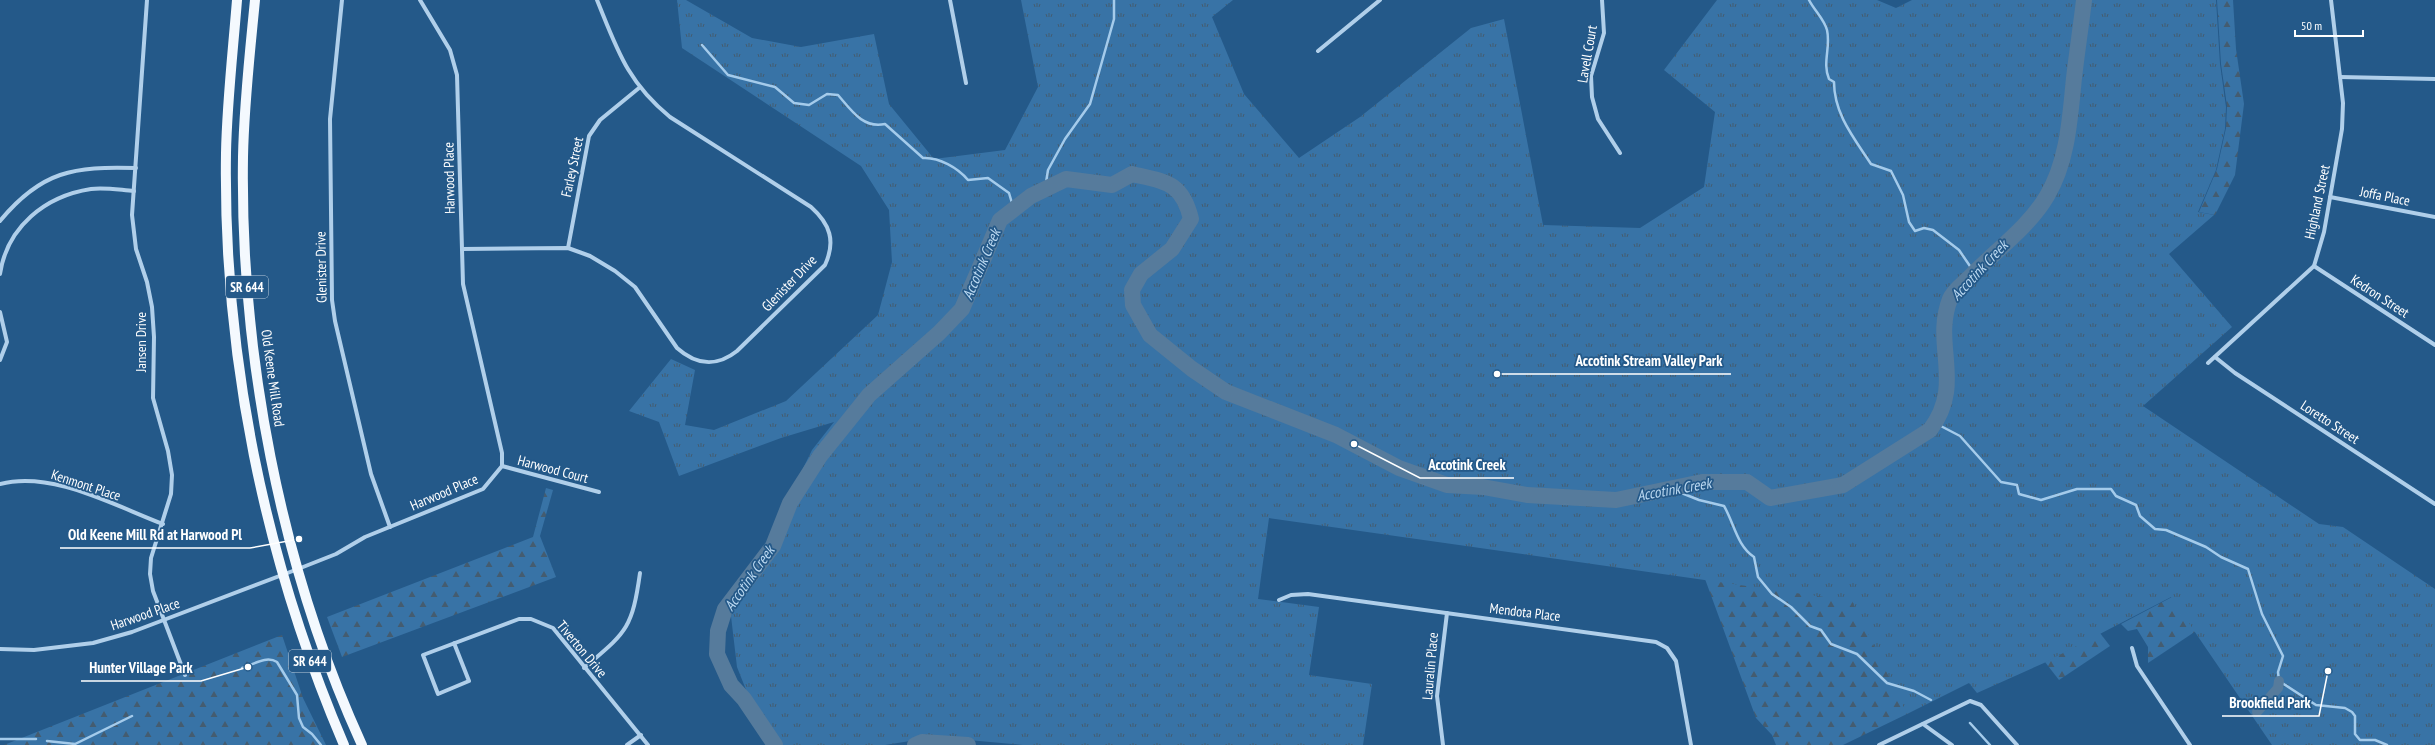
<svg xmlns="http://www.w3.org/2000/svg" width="2435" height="745" viewBox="0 0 2435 745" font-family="'PT Sans Narrow',sans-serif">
  <defs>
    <pattern id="forest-firs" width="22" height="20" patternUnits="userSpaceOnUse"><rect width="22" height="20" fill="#3873a6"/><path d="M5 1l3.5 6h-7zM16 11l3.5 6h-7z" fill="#445c70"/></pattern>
    <pattern id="park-tufts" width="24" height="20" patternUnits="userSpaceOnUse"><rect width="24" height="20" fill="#3873a6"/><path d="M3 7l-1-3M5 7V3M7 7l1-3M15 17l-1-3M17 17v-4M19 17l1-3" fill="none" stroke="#445c70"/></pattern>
  </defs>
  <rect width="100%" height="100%" fill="#245989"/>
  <g fill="url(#forest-firs)">
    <polygon points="2217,0 2233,0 2236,49 2244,104 2235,175 2215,215 2199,212 2217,169 2226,128 2227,106 2221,64"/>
    <polygon points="546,488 553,490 540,536 556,577 342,657 327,617 533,537"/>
    <polygon points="1705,579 1853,600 1909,713 1843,745 1776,745 1772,735 1756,718"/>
    <polygon points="2172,597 2196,631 2148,663 2148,647 2137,629 2128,631 2121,624"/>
    <polygon points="2100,633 2110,646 2059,680 2045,662"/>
    <polygon points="282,635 303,698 326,745 4,745"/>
  </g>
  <polygon fill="url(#park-tufts)" points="677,0 686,0 752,38 801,47 874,34 889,104 934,159 1005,150 1038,87 1021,0 1233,0 1212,17 1244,94 1299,158 1360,117 1471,28 1504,19 1543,225 1640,228 1704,187 1715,112 1664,70 1717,0 1877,0 1896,8 1912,0 2216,0 2220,64 2226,107 2225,129 2216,170 2198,212 2214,215 2169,254 2232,327 2143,406 2319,524 2343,527 2435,589 2435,745 2272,745 2171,597 2044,663 1977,693 1969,683 1907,714 1852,601 1269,518 1258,599 1319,607 1309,675 1372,684 1363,745 1023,745 935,737 885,745 768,745 737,667 731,616 812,450 834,422 781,438 679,476 659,422 629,411 671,359 695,370 685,425 714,430 786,401 878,315 892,262 889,210 861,166 682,48"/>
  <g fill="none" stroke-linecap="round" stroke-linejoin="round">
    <g stroke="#a4cbeb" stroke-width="2.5">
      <path d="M1809,0c5,10 15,19 18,30 4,17 -5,33 2,49l5,3c0,32 20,56 37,82l20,7 12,24 6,27 6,9 9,-3 9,2 26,20 15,22"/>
      <path d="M702,45l26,30 47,12 19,16 15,2 18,-11 11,1c13,15 25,34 47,29l38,34c16,-1 35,10 45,22l20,-2 21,15 5,17"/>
      <polyline points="1045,189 1048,170 1065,139 1090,104 1114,19 1114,0"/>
      <polyline points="1935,423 1960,436 2001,482 2017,485 2019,494 2041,500 2077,489 2111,489 2116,496 2136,505 2140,516 2155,529 2166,530 2206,547 2221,557 2248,569 2262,614 2283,656 2278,672 2279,681 2316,705 2345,708 2352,712 2355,716 2355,734 2360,740 2375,740 2387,745"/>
      <path d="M1669,488l30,12 25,6c10,17 13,40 30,51l4,20 14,17 19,13 19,19 11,4 10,14 26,10 30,29 27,8 17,9"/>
      <path d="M242,668c11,-3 24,-13 35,-6l20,33 2,23 4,9 9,7 9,11"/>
      <polyline points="1970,723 1990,745"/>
      <polyline points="0,739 36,739"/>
      <polyline points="47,741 75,744 132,716"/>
    </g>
    <polyline stroke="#567b9c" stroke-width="10" points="2257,712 2278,688 2279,681"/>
    <g stroke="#567b9c" stroke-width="16">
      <path d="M775,745l-31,-46 -13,-14 -14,-31 1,-23 7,-22 48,-63 17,-43 30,-47 49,-61 70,-62 23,-24 38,-89 31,-24 35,-17 46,6 20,-11c34,8 50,8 59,45l-19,30 -31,25 -9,16 1,15 17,30 42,34 34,23 110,43 63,33 48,17 36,2 44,8 89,5 86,-18h45l23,16 73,-13 87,-55c35,-46 2,-85 20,-131 3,-8 14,-16 20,-22 25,-26 59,-50 77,-81 21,-35 23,-79 27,-118 3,-26 7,-52 10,-78"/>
      <polyline points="915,745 922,742 968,745"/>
    </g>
    <g stroke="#b0cfea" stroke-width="4">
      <polyline points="147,0 132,215 136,249 147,282 152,307 154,337 153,398 168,451 172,475 171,494 151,558 150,574 153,591 185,675"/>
      <polyline points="342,0 330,119 332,300 335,321 371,474 390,527"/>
      <polyline points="950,0 966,83"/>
      <polyline points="1602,0 1604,33 1591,76 1592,97 1598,119 1620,153"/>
      <polyline points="1318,51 1380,0"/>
      <polyline points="2340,77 2435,79"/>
      <polyline points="2330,197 2435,217"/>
      <path d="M0,221c41,-50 74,-55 136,-53"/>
      <polyline points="568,248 589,136 600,120 639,88"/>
      <path d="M462,249l106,-1 22,8 25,15 20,16 42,61c19,17 40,19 60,3l88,-86c11,-24 5,-41 -14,-58l-141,-90c-43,-35 -53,-68 -73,-117"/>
      <polyline points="2314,266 2435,345"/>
      <path d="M0,274c7,-47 45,-78 91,-85 13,-2 29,1 43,2"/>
      <polyline points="0,312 7,342 0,360"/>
      <polyline points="2215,357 2235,373 2435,504"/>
      <polyline points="2208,363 2314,266 2324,232 2342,129 2343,103 2331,0"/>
      <polyline points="502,466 599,492"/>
      <path d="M0,484c52,-14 115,22 163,40"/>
      <polyline points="1279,600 1291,595 1308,594 1656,642 1667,648 1676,661 1691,745"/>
      <polyline points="454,643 469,681 438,694 423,655 519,619 531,619 553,628 648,745"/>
      <polyline points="2132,648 2137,666 2190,745"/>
      <polyline points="0,649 34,650 93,643 132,632 298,569 336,554 365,537 483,489 502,466 502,453 463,284 457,75 450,50 420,0"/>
      <path d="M584,668c42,-36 48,-38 56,-95"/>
      <polyline points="1923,724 1952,745"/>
      <polyline points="627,745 641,735"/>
      <polyline points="1443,745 1437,696 1447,613"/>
      <polyline points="1879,745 1970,701 1981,705 2017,745"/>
    </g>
    <g stroke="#f4f9fe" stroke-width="10">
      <path d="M237,0c-4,51 -10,102 -11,153 -3,203 38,405 118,592"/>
      <path d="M255,0c-5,52 -11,104 -12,157 -3,196 37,409 119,588"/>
    </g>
  </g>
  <g text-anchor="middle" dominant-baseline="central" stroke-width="3.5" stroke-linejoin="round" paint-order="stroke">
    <g fill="#245989" stroke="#bdcddc" stroke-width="1">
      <rect x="226" y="276" width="42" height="22" rx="3"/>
      <rect x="289" y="650" width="42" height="22" rx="3"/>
    </g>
    <g font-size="13" font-weight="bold" fill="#fff">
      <text x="247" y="287">SR 644</text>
      <text x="310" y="661">SR 644</text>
    </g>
    <g font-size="14" fill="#fff" stroke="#245989">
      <text transform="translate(1587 54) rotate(-80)">Lavell Court</text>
      <text transform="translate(572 167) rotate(-78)">Farley Street</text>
      <text transform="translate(449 178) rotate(-91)">Harwood Place</text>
      <text transform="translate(2385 196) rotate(11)">Joffa Place</text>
      <text transform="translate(2317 202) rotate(-78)">Highland Street</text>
      <text transform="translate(321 267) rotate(-91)">Glenister Drive</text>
      <text transform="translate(789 283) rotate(-46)">Glenister Drive</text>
      <text transform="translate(2380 296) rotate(33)">Kedron Street</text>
      <text transform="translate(141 342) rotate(-90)">Jansen Drive</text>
      <text transform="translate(273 378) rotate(82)">Old Keene Mill Road</text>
      <text transform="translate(2330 422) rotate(33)">Loretto Street</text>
      <text transform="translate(553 469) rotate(15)">Harwood Court</text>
      <text transform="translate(86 485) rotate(18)">Kenmont Place</text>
      <text transform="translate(444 492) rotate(-23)">Harwood Place</text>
      <text transform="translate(1525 612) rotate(7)">Mendota Place</text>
      <text transform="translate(145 614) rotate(-19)">Harwood Place</text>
      <text transform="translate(582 649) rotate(50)">Tiverton Drive</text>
      <text transform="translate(1430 666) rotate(-85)">Lauralin Place</text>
    </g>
    <g font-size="15" font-style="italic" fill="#bcd9f1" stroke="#245989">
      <text transform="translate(981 264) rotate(-67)">Accotink Creek</text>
      <text transform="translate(1979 270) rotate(-47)">Accotink Creek</text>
      <text transform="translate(1674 489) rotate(-10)">Accotink Creek</text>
      <text transform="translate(749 578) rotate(-55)">Accotink Creek</text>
    </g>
  </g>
  <path fill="none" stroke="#fff" stroke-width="1.5" d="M1497 374L1567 374H1731M1354 444L1420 478H1514M299 539L250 548H60M248 667L201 681H81M2328 671L2319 716H2222"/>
  <g fill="#fff" stroke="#245989" stroke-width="1.5">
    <circle cx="1497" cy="374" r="4"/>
    <circle cx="1354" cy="444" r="4"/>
    <circle cx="299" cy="539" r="4"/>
    <circle cx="248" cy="667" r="4"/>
    <circle cx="2328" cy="671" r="4"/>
  </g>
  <g font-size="15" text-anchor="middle" font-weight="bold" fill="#fff" stroke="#245989" stroke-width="3.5" stroke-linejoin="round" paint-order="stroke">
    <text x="1649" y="366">Accotink Stream Valley Park</text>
    <text x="1467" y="470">Accotink Creek</text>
    <text x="155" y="540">Old Keene Mill Rd at Harwood Pl</text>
    <text x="141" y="673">Hunter Village Park</text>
    <text x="2270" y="708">Brookfield Park</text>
  </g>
  <path d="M2295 30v6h68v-6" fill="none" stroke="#ffffff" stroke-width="2"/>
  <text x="2301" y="30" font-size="12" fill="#ffffff" stroke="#245989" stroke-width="3" paint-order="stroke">50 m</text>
</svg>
